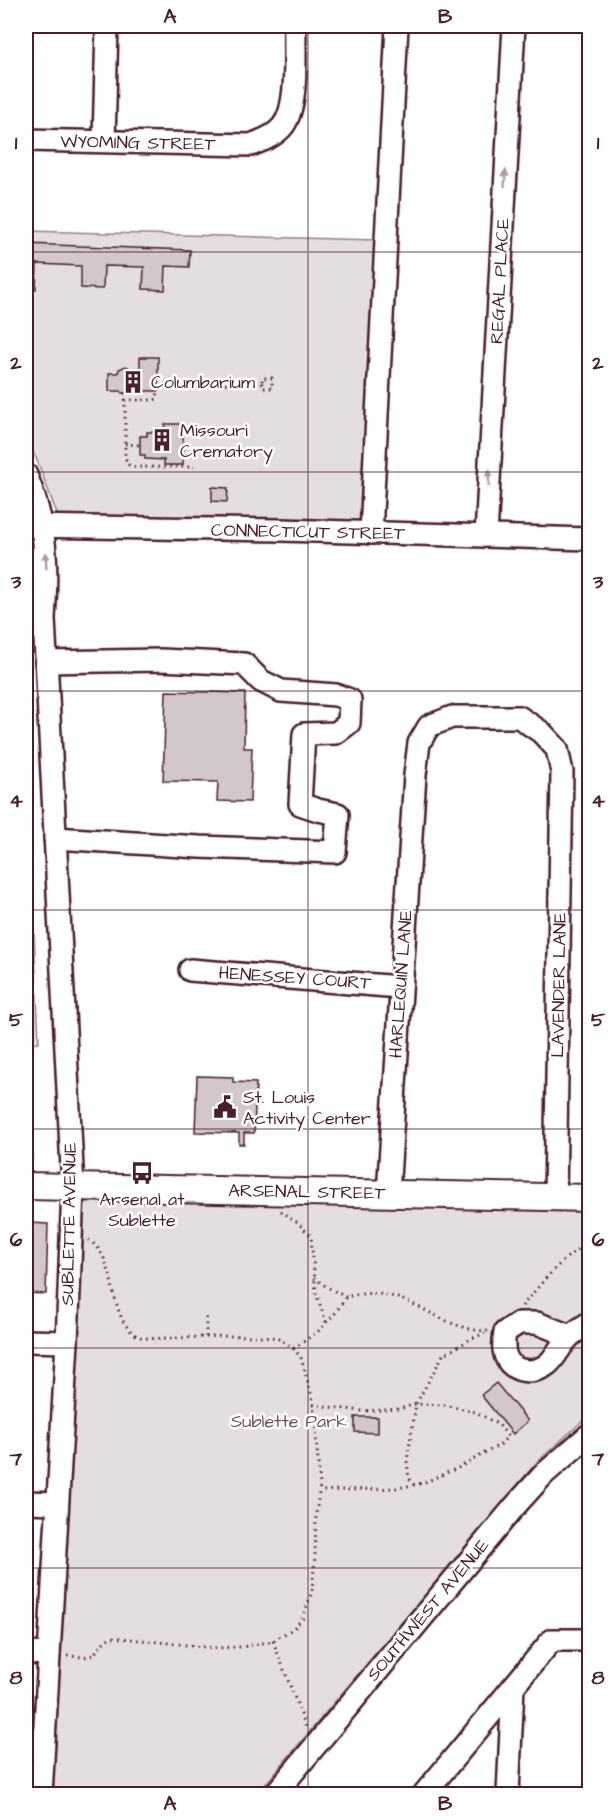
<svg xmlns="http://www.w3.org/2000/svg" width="615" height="1820" viewBox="0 0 615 1820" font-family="'Architects Daughter',sans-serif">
  <rect width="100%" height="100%" fill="#fff"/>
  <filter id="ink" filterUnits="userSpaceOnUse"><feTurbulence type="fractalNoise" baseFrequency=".0167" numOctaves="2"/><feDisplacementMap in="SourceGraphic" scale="12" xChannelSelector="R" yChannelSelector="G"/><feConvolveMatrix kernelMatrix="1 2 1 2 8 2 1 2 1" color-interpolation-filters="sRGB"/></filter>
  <g filter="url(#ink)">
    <g fill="#e5dee0" stroke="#987e86" stroke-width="1.5">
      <polygon points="26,231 378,240 365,525 62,518 57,514 39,465 26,436"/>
      <polygon points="26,753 39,1042 26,1043"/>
      <polygon points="90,1200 589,1211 589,1415 535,1464 257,1794 53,1794 84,1204"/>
    </g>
    <g fill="#d2c7cb" stroke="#4a1f2b" stroke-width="1.5">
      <polygon points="26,244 190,250 189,267 166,266 165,290 143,289 144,267 104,266 103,289 81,288 81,266 37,264 36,289 26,289"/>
      <polygon points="140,357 158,357 158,391 129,391 129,393 122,393 121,391 109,391 109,373 118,373 119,369 126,366 131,369 134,374 140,374"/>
      <polygon points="165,424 183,424 183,465 164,465 164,460 145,459 145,455 140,455 140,436 147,436 147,432 165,432"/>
      <polygon points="212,487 228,488 227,502 212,501"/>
      <polygon points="166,691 245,693 244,748 252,748 250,802 217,801 218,782 163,781"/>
      <polygon points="29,1052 29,1095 32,1095 32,1159 26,1159 26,1053"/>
      <polygon points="197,1076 233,1077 233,1082 256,1083 254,1133 244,1133 244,1144 239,1144 239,1133 195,1132"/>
      <polygon points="26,1219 31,1220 31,1223 48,1224 46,1294 26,1293"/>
      <polygon points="496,1383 528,1421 513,1434 481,1395"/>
      <polygon points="355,1417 378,1417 378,1433 355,1432"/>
    </g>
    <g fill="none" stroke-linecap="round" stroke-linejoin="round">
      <g stroke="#4a1f2b" stroke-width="26">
        <g id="minor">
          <path d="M26,140l225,5c12,-5 24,-9 32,-19 16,-21 11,-74 12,-100"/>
          <polyline points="104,141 107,26"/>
          <path d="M26,475c21,51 22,90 18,143l29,570 -6,154 -26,452"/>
          <polyline points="26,526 281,530 590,539"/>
          <polyline points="371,533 397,26"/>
          <polyline points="486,536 514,26"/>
          <polyline points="26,555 40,603"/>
          <polyline points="46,662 161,660 244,664 261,681 281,691 336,695 350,700 349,723 336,733 304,734 300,804 318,810 338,814 335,852 199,847 55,838"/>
          <polyline points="190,970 400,987"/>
          <polyline points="388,1194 415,775 419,743 429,726 452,717 519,717 541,732 557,749 562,772 555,1197"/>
          <path d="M570,1336l-33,-13h-18l-14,9c-2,12 -3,26 8,34 5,4 11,5 17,5 25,-3 25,-21 40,-35 6,-5 13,-9 20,-14"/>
          <polyline points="26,1341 67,1342"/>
          <polyline points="26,1502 57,1503"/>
          <polyline points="26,1653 49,1654"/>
          <polyline points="275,1794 515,1506 544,1474 590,1434"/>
          <polyline points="424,1794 552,1640 590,1640"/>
          <polyline points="508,1794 513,1687"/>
        </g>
      </g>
      <g stroke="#4a1f2b" stroke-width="30">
        <polyline id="major" points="26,1186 590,1198"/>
      </g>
      <g stroke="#4a1f2b" stroke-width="3" stroke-dasharray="1.5 4.5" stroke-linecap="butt">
        <polyline points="189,383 262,384 263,388 272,388 272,378 262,378 262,384"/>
        <polyline points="125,393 125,458 129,465 134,467 194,467"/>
        <polyline points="125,400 153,400 157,399 158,391"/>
        <polyline points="125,444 140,445"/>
        <polyline points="26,767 30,767"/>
        <polyline points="281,1211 298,1223 311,1236 316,1293 326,1322 320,1330 293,1349"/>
        <polyline points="314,1278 327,1287 346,1297"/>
        <path d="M522,1306c20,-23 40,-50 68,-64"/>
        <path d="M326,1322l8,-7 12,-18c62,-17 88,34 143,34"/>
        <polyline points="206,1337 206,1317"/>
        <polyline points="313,1405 363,1411 399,1409 416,1404 444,1405 476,1412 499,1425 508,1436 501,1444 460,1467 423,1483 398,1488 319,1491"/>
        <polyline points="414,1485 409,1478 407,1461 416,1404 443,1355 471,1339 485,1333"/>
        <polyline points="273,1641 306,1727"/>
        <path d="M67,1656l17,1 9,-2c7,-7 10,-15 19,-18l102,11 28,-1 31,-6 21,-13 9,-10 9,-27 3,-34 1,-43 4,-29 -7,-85 -12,-42c-6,-9 -15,-16 -25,-20 -7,-2 -15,-2 -23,-2 -27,-1 -55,2 -83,2 -9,0 -23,2 -32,-2 -32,-16 -18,-76 -49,-96"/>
      </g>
      <use href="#minor" stroke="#fff" stroke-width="21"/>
      <use href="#major" stroke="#fff" stroke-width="26"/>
    </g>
    <defs><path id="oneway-solid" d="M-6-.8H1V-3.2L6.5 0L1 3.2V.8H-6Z" transform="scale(1.5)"/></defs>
    <g fill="#ae9aa0">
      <use href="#oneway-solid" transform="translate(505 178) rotate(-87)"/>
      <use href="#oneway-solid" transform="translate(489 478) rotate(-87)"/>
      <use href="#oneway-solid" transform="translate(46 560) rotate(-93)"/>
    </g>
  </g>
  <path fill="none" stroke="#4a1f2b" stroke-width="1.5" stroke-opacity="0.55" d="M308,26v1768M26,252h564M26,472h564M26,691h564M26,910h564M26,1129h564M26,1348h564M26,1568h564"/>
  <defs>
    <g id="building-bare" transform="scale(1.8)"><path d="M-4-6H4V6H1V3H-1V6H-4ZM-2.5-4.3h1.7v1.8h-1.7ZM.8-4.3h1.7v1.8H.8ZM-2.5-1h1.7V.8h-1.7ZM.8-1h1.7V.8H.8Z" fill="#4a1f2b" stroke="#fff" stroke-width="2.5" paint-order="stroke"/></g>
    <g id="civic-bare" transform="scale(1.8)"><path d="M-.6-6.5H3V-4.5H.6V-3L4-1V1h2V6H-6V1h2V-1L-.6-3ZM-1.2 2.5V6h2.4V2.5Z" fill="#4a1f2b" stroke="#fff" stroke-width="2.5" paint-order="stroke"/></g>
    <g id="bus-bare" transform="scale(1.8)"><path d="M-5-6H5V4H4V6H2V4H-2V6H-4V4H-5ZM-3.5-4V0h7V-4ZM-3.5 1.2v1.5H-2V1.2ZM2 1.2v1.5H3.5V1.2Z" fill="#4a1f2b" stroke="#fff" stroke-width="2.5" paint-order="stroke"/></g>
  </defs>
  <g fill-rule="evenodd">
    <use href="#building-bare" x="133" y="382"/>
    <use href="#building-bare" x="162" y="440"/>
    <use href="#civic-bare" x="225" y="1107"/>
    <use href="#bus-bare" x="142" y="1173"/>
  </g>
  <g text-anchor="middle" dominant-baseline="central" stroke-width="5" stroke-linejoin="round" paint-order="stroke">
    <g font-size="18" fill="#4a1f2b" stroke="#fff">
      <text transform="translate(138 143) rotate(1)">WYOMING STREET</text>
      <text transform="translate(500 281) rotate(-87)">REGAL PLACE</text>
      <text transform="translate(308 532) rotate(1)">CONNECTICUT STREET</text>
      <text transform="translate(295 978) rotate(4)">HENESSEY COURT</text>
      <text transform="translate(401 984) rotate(-86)">HARLEQUIN LANE</text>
      <text transform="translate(559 985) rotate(-89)">LAVENDER LANE</text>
      <text transform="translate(307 1192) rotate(1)">ARSENAL STREET</text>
      <text transform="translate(69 1224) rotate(-89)">SUBLETTE AVENUE</text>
      <text transform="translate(428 1610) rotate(-50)">SOUTHWEST AVENUE</text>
    </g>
    <g font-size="18" fill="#4a1f2b" stroke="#fff" text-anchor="start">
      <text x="151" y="382">Columbarium</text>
      <text x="180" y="430">Missouri<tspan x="180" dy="21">Crematory</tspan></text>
      <text x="243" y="1097">St. Louis<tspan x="243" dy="21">Activity Center</tspan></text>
      <text x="142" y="1199" text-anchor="middle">Arsenal at<tspan x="142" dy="21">Sublette</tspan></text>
    </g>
    <g font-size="18" fill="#714f58" stroke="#fff">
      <text x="289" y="1421">Sublette Park</text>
    </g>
  </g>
  <rect width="615" height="1820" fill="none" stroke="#fff" stroke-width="66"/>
  <rect x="33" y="33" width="549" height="1754" fill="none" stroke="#4a1f2b" stroke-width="2"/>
  <g font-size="20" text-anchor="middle" font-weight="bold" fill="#4a1f2b">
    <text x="170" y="23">A</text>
    <text x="445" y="23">B</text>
    <text x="16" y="149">1</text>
    <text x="598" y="149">1</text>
    <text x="16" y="369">2</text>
    <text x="598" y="369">2</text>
    <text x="16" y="588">3</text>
    <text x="598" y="588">3</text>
    <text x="16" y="807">4</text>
    <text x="598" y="807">4</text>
    <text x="16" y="1026">5</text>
    <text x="598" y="1026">5</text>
    <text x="16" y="1246">6</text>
    <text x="598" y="1246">6</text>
    <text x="16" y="1465">7</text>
    <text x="598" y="1465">7</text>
    <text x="16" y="1684">8</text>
    <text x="598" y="1684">8</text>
    <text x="170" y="1810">A</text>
    <text x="445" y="1810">B</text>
  </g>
</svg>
